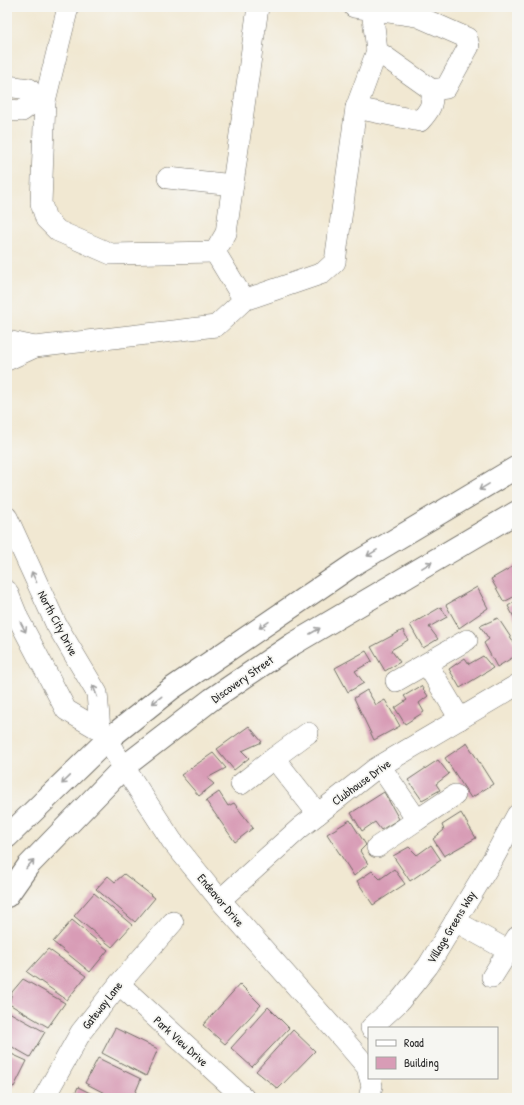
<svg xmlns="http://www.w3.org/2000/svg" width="524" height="1105" viewBox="0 0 524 1105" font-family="'Patrick Hand',sans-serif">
  <rect width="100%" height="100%" fill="#f6f6f2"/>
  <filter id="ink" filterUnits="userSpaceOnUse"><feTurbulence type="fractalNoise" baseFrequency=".025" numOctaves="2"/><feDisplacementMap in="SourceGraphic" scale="8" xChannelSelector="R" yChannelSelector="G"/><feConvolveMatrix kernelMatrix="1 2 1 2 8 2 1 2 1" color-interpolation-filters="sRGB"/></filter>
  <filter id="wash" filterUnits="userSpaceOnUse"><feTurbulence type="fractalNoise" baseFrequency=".012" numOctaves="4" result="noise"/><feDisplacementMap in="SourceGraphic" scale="16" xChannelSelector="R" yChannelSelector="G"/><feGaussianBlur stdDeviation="0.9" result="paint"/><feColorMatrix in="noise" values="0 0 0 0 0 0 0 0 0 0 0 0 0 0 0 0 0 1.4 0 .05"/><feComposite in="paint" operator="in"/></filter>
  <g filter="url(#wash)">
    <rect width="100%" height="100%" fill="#f1e8d2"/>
    <g id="blocks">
      <g fill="#d89cb6">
        <polygon points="517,564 517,580 514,582 517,588 517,595 504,602 491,579"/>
        <polygon points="477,587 488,608 459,628 446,605"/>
        <polygon points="517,600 517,623 508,606"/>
        <polygon points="441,607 447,617 429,627 438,639 423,648 410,625"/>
        <polygon points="498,618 517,647 517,655 497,667 484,643 489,639 480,626"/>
        <polygon points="403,630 408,640 391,650 400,662 385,671 371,647"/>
        <polygon points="366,651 372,661 355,671 364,683 348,692 335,668"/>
        <polygon points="483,656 493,668 460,688 449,669 465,658 469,664"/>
        <polygon points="421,686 428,696 419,703 424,712 405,724 395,708 407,700 404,696"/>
        <polygon points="367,690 376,705 385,700 400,726 374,740 354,698"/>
        <polygon points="249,726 262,742 242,751 249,758 234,770 217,749"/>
        <polygon points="467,743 493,784 471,798 445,758"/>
        <polygon points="213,753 226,768 207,778 214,784 199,796 181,775"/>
        <polygon points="438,760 449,774 436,784 440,790 422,800 408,780"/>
        <polygon points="219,792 228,806 234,803 253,828 235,842 206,801"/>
        <polygon points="384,792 399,819 381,830 375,822 362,831 351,813"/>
        <polygon points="461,813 476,838 444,856 433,839 444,830 442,825"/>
        <polygon points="350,820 366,845 360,851 368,864 354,876 327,834"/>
        <polygon points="431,845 441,860 410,881 393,856 409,847 417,855"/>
        <polygon points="394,869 405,884 373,905 357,881 372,871 380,879"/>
        <polygon points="124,874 155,898 135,922 96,889 108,876 115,882"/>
        <polygon points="94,893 132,925 112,947 74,916"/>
        <polygon points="72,920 108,950 90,972 53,942"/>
        <polygon points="48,949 86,976 67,1000 27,972"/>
        <polygon points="23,979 65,1003 48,1027 9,1004 12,992"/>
        <polygon points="240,984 261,1005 225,1044 203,1025"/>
        <polygon points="268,1007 289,1028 252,1067 231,1048"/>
        <polygon points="7,1011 45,1032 30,1057 7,1044"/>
        <polygon points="115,1028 158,1049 146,1076 102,1053"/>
        <polygon points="293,1030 315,1051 278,1089 256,1071"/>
        <polygon points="7,1052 27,1061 14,1087 7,1084"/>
        <polygon points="98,1058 141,1079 133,1098 114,1098 85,1083"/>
        <polygon points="78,1087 100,1098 73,1098"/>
      </g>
    </g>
  </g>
  <g filter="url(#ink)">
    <use href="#blocks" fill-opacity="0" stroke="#706d65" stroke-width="1"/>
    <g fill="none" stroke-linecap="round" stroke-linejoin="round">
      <g stroke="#706d65" stroke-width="22">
        <g id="minor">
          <polyline points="354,7 417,16 467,38 469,46 446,88 432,90 377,51 372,9 372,7"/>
          <polyline points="7,86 29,89 36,100"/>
          <polyline points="45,101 41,203 46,219 58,231 111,254 215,252 226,233 258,7"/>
          <polyline points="356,108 377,51"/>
          <polyline points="7,110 22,111 36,100 45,101 68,7"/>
          <polyline points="168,178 233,185"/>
          <polyline points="215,252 244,300"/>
          <polyline points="7,341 35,347 7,360"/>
          <path d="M35,347l181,-21 28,-26 79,-27 12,-11 21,-154 64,13c10,-11 13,-16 12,-31"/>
          <polyline points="7,517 56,624 97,693 100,730"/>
          <polyline points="7,591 18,618 66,710 100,730 172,841 220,900 350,1047 367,1067 369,1075"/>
          <polyline points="427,664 460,719"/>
          <polyline points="396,681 467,640"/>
          <polyline points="308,733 274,758 318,814"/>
          <polyline points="241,784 274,758"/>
          <polyline points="417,820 455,795"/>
          <polyline points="377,847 417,820 380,766"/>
          <polyline points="220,900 300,828 375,769 517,685"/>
          <polyline points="455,921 509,951"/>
          <polyline points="492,977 517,937"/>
          <polyline points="119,984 244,1098"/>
          <polyline points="371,1028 399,1002 428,966 493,859 517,815"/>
          <polyline points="44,1098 81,1032 119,984 173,922"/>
          <polyline points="369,1098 372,1086 370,1078"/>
        </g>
      </g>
      <g stroke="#706d65" stroke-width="24">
        <g id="major">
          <polyline points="7,837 107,740 171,689 356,563 517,467"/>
          <polyline points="7,896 28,866 124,767 212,699 293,644 517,512"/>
        </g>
      </g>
      <use href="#minor" stroke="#fff" stroke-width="21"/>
      <use href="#major" stroke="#fff" stroke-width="22"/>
    </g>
    <defs><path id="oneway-shaft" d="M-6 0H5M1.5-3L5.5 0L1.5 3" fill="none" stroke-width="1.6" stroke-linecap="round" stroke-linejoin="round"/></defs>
    <g stroke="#a0a0a0">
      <use href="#oneway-shaft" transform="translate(484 487) rotate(149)"/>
      <use href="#oneway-shaft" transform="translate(372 553) rotate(149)"/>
      <use href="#oneway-shaft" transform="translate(427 565) rotate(-31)"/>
      <use href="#oneway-shaft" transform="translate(34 577) rotate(-115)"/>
      <use href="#oneway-shaft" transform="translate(264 625) rotate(146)"/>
      <use href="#oneway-shaft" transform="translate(23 627) rotate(62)"/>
      <use href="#oneway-shaft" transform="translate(315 631) rotate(-30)"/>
      <use href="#oneway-shaft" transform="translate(95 691) rotate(-111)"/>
      <use href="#oneway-shaft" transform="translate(157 700) rotate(142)"/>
      <use href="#oneway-shaft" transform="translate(66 780) rotate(136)"/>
      <use href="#oneway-shaft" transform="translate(30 864) rotate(-49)"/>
    </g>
  </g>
  <g text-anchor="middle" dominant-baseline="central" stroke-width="3.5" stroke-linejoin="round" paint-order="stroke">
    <g font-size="12" fill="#2b2b2b" stroke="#f6f6f2">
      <text transform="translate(58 623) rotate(62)">North City Drive</text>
      <text transform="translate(242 679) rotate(-35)">Discovery Street</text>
      <text transform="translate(361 782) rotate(-36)">Clubhouse Drive</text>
      <text transform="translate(221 900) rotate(50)">Endeavor Drive</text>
      <text transform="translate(451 927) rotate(-59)">Village Greens Way</text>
      <text transform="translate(102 1005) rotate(-52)">Gateway Lane</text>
      <text transform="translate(181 1041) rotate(42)">Park View Drive</text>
    </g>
  </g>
  <rect width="524" height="1105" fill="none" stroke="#f6f6f2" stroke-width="24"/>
  <rect x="368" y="1027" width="130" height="52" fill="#f6f6f2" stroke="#a5a5a2"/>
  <rect x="376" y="1040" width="20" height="6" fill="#ffffff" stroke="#a5a5a2"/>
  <text x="404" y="1047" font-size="12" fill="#2b2b2b">Road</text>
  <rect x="376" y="1057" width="20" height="12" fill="#d89cb6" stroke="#a5a5a2"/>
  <text x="404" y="1067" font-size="12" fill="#2b2b2b">Building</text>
</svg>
